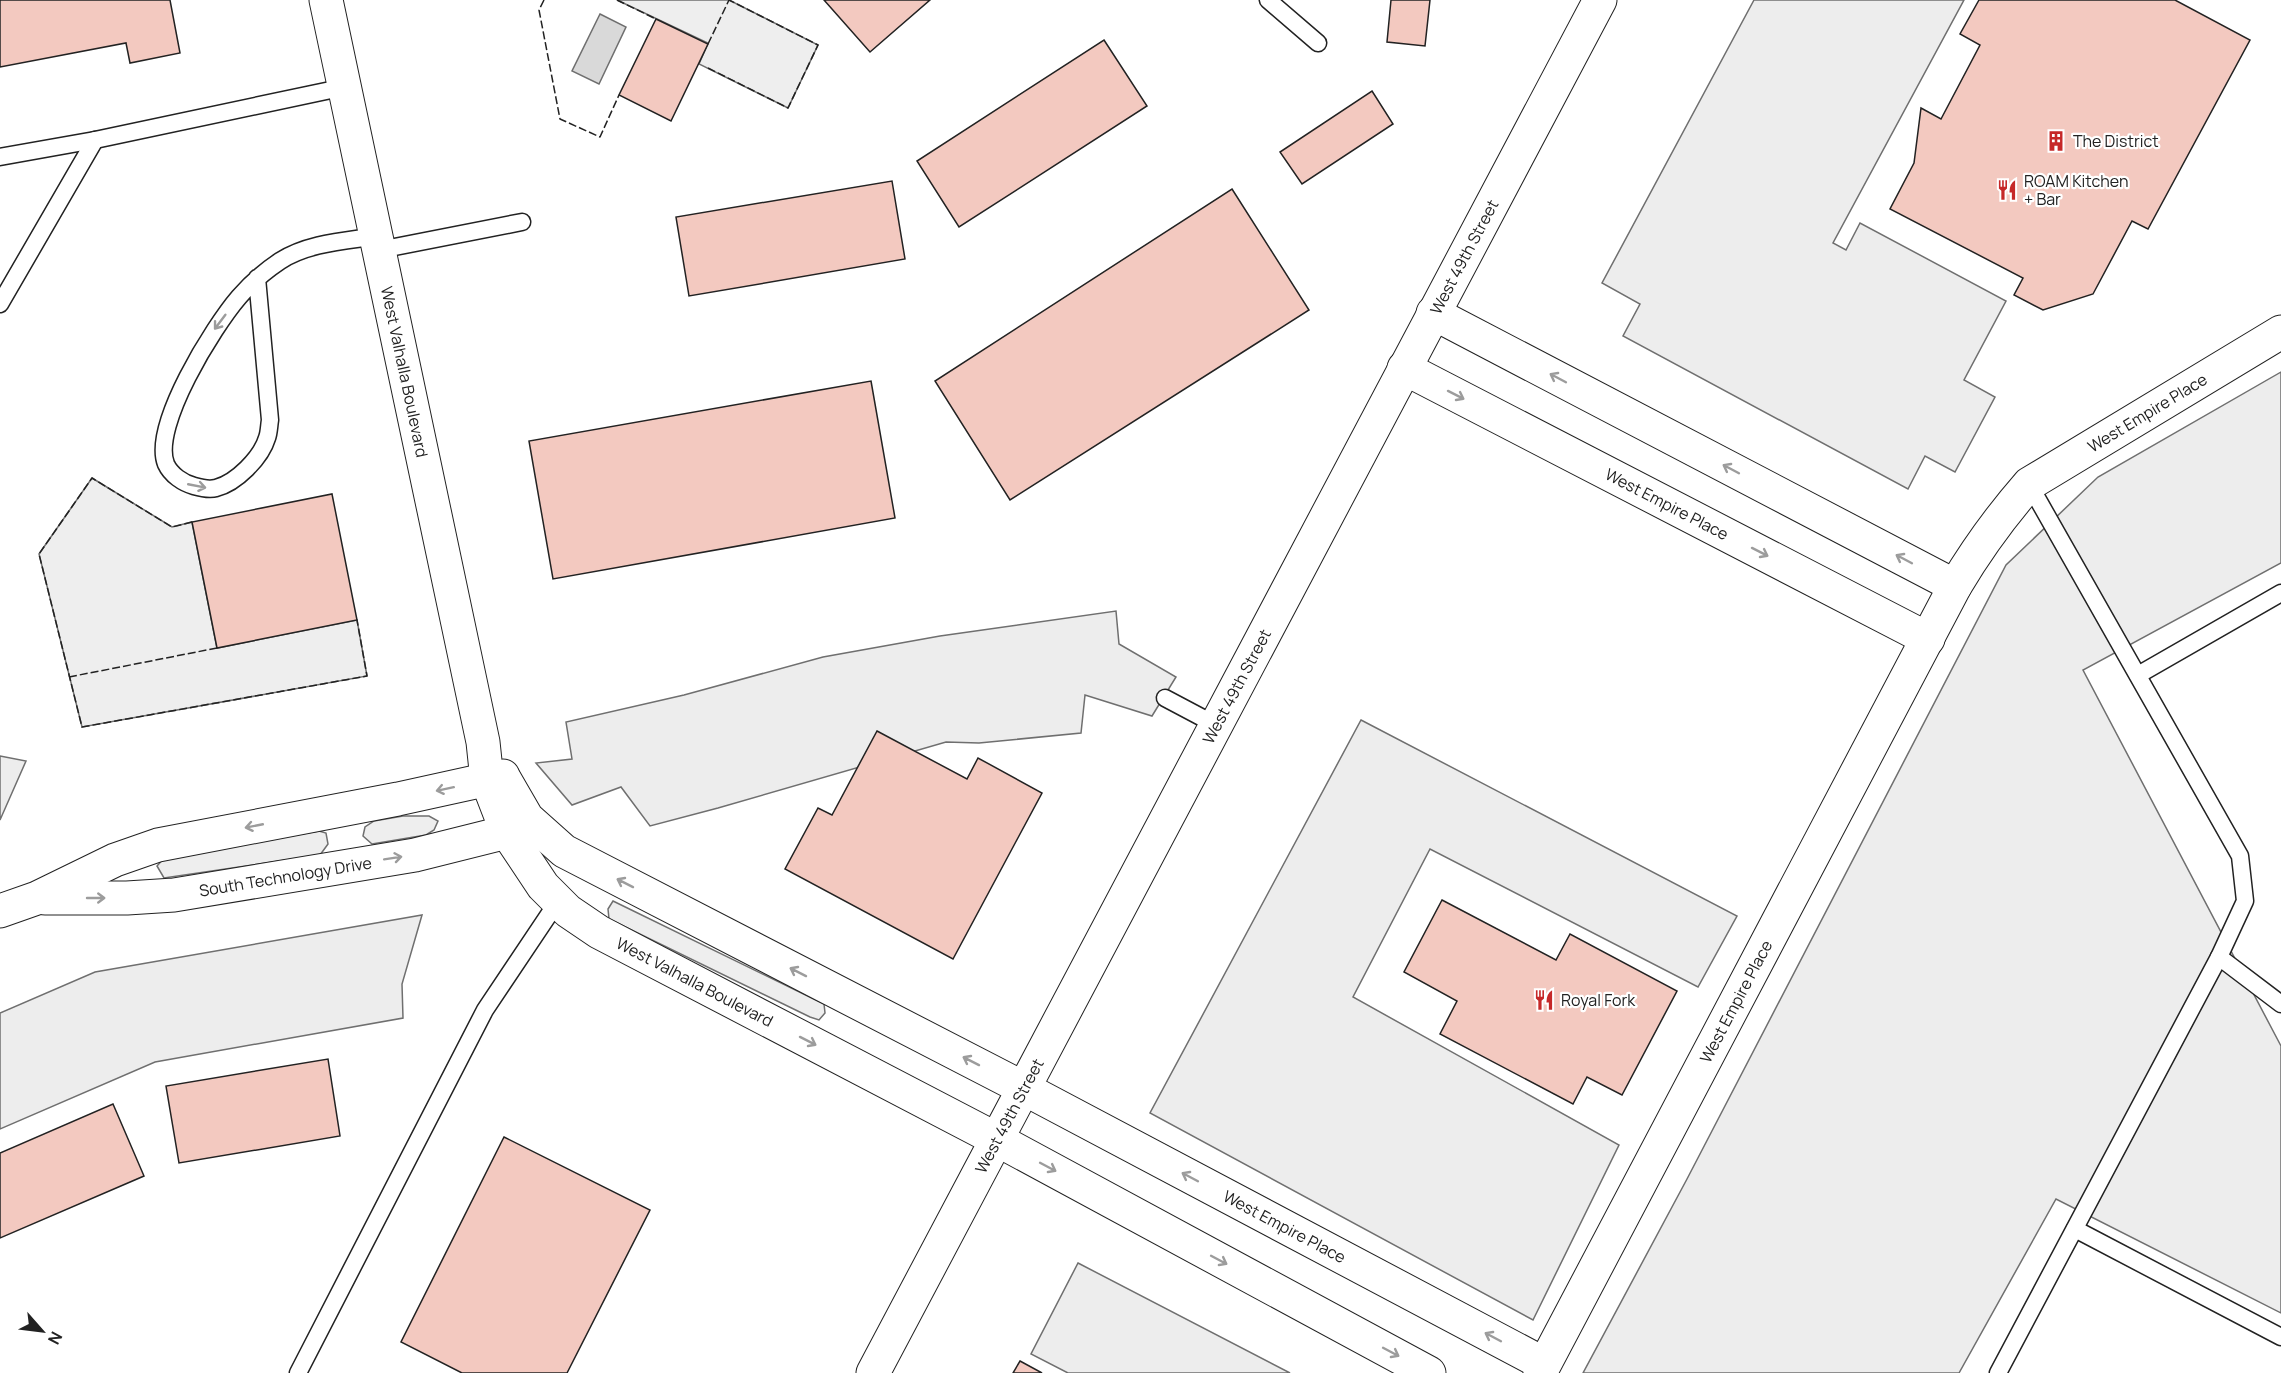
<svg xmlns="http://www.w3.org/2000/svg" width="2281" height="1373" viewBox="0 0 2281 1373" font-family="Manrope,sans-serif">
  <rect width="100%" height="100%" fill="#fff"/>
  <g fill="#eee" stroke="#6f6f6f" stroke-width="1.5">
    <polygon points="617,0 729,0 818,45 788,108 699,64 708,43"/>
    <polygon points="92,478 172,527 192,522 217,648 357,620 367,676 82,727 39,554"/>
    <polygon points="403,816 429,816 438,821 434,830 426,835 372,844 363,836 365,827 374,821"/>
    <polygon points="319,831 326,833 328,844 320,855 164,878 157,866 164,858"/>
    <polygon points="613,901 824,1004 825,1013 819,1020 810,1017 609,919 608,909"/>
  </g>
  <g fill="#ededed" stroke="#6f6f6f" stroke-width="1.5">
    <polygon points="1754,0 1964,0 1833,243 1846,250 1860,223 2006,301 1964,380 1995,397 1955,472 1925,456 1908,489 1623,336 1640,304 1602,283"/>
    <polygon points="2281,372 2281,563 2083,670 2281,1046 2281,1313 2056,1199 1959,1373 1583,1373 1687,1179 2006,565 2098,477"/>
    <polygon points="1116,611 1119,644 1176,677 1152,716 1085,695 1081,733 979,743 946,742 718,808 650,826 621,787 572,805 536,763 572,759 566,722 684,695 823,657 940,636"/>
    <polygon points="1361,720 1737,916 1698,987 1430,849 1353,997 1619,1145 1533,1320 1150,1113"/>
    <polygon points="0,756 26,761 0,820"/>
    <polygon points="422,915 402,984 403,1018 155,1062 0,1129 0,1013 95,972"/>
    <polygon points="1078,1263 1290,1373 1068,1373 1031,1354"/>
  </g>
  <polygon fill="#d9d9d9" stroke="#6f6f6f" stroke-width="1.5" points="600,14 626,27 599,84 572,71"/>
  <g fill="#f3c9c0" stroke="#222" stroke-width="1.5">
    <polygon points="0,0 170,0 180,53 130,63 126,43 0,67"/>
    <polygon points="824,0 930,0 870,52"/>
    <polygon points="1391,0 1430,0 1425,46 1387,42"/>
    <polygon points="1979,0 2175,0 2250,40 2148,229 2132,221 2093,294 2043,310 2014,295 2023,278 1890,209 1914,163 1921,108 1941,119 1980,45 1960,34"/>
    <polygon points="656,19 708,44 671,121 619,95"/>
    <polygon points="1104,40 1147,106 959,227 917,161"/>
    <polygon points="1372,91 1393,124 1302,184 1280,152"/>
    <polygon points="892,181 905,259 689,296 676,217"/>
    <polygon points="1232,189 1309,310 1010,500 935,381"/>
    <polygon points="871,381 895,518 553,579 529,441"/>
    <polygon points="332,494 357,620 217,648 192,522"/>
    <polygon points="877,731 967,779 978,758 1042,793 953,959 785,869 818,808 832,815"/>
    <polygon points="1442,900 1556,960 1570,934 1677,991 1622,1095 1587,1077 1573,1104 1440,1034 1457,1001 1404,972"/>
    <polygon points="328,1059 340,1136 179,1163 166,1086"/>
    <polygon points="113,1104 144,1176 0,1238 0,1153"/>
    <polygon points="504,1137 650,1210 567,1373 462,1373 401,1342"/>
    <polygon points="1020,1361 1042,1373 1013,1373"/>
  </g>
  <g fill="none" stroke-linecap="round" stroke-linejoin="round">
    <g stroke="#222" stroke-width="19">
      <g id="service">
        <polyline points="1268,0 1318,43"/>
        <polyline points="0,157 95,140 345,87"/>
        <polyline points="379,250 522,222"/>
        <path d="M257,278l13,142c-1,6 -1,13 -3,18 -6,20 -31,45 -51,50 -7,2 -15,0 -22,-2 -11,-3 -23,-11 -28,-22 -15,-38 48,-138 73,-167 12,-14 26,-26 41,-36 28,-18 65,-20 97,-25"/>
        <polyline points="0,304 95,140"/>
        <polyline points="2138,675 2281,593"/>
        <polyline points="1165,698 1216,725"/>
        <polyline points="2219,957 2281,1004"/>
        <polyline points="2075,1229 2281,1337"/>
        <polyline points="298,1373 485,1010 558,901"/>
        <polyline points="1998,1373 2219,957 2245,901 2240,856 2029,484"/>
      </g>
    </g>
    <g stroke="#222" stroke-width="35">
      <g id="minor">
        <path id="s1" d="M326,0l157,742 4,38 20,52 36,54 25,25 31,21 397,207 433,234"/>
        <polyline points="1433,313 1955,586"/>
        <path id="s2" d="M1404,368l524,271"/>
        <path id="s3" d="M505,780l22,38 37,33 459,237 521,276"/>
        <path id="s4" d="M45,898h82l47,-3 241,-40 92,-23 17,-12"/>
        <polyline points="0,911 37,898 115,860 158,845 398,799 503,776"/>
        <path id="s5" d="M1540,1373l415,-787c22,-37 46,-70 74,-102l252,-152"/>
      </g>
    </g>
    <g stroke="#222" stroke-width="35">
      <g id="secondary">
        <path id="s6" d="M873,1373l727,-1373"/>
      </g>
    </g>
    <use href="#service" stroke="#fff" stroke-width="16"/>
    <use href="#minor" stroke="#fff" stroke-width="33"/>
    <use href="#secondary" stroke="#fff" stroke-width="33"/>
    <g stroke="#222" stroke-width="1.5" stroke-dasharray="8 3" stroke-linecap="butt">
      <polyline points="544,0 539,10 560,119 600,137 619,95"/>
      <polyline points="617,0 656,19"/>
      <polyline points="708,44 729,0"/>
      <polyline points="708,68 788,108 818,45 729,0"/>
      <polyline points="192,522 172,527 92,478 39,554 82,727 367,676 357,620"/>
      <polyline points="69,677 217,648"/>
    </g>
  </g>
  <defs><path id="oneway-shaft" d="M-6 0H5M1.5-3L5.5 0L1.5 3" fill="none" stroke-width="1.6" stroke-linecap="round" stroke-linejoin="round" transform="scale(1.5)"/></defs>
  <g stroke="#9c9c9c">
    <use href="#oneway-shaft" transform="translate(220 322) rotate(127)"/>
    <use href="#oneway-shaft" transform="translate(1558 378) rotate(-152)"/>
    <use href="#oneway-shaft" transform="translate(1456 395) rotate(27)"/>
    <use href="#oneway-shaft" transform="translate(1731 469) rotate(-152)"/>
    <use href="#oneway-shaft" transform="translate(197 486) rotate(11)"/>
    <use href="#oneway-shaft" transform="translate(1760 552) rotate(27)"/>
    <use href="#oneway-shaft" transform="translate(1904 559) rotate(-152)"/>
    <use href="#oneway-shaft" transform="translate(445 789) rotate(168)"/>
    <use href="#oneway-shaft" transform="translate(254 826) rotate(169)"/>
    <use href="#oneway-shaft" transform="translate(393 858) rotate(-9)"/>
    <use href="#oneway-shaft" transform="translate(625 883) rotate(-153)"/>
    <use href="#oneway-shaft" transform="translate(96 898)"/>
    <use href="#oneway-shaft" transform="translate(798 972) rotate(-153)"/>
    <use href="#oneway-shaft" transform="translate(808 1041) rotate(27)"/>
    <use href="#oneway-shaft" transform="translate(971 1061) rotate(-153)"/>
    <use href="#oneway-shaft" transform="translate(1048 1167) rotate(28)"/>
    <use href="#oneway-shaft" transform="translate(1190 1177) rotate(-152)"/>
    <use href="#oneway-shaft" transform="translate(1219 1260) rotate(28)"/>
    <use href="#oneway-shaft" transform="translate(1493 1337) rotate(-152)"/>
    <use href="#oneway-shaft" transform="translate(1391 1352) rotate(28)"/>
  </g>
  <defs>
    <g id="building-bare" transform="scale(1.62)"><path d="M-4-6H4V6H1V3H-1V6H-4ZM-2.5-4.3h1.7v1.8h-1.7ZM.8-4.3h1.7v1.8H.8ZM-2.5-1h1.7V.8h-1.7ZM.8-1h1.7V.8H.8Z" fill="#c62828" stroke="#fff" stroke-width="2.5" paint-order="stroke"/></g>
    <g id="restaurant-bare" transform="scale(1.62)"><path d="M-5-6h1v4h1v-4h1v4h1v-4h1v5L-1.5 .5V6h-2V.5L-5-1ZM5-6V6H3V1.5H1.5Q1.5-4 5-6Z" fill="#c62828" stroke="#fff" stroke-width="2.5" paint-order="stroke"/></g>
  </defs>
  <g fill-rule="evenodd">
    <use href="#building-bare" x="2056" y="141"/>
    <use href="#restaurant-bare" x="2007" y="190"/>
    <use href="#restaurant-bare" x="1544" y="1000"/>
  </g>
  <g text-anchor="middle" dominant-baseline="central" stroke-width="4.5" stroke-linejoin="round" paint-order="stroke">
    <g font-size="16" fill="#222" stroke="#fff" text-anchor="start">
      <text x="2073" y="141">The District</text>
      <text x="2024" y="181">ROAM Kitchen<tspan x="2024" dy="18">+ Bar</tspan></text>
      <text x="1561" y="1000">Royal Fork</text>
    </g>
    <g font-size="16" fill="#222" stroke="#fff">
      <text stroke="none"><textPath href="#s6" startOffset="1263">West 49th Street</textPath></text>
      <text stroke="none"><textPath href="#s1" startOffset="380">West Valhalla Boulevard</textPath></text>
      <text stroke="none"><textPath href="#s5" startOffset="1154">West Empire Place</textPath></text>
      <text stroke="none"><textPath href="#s2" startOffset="296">West Empire Place</textPath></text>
      <text stroke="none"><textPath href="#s6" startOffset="777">West 49th Street</textPath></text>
      <text stroke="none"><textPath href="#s4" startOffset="242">South Technology Drive</textPath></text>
      <text stroke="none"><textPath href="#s1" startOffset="1098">West Valhalla Boulevard</textPath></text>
      <text stroke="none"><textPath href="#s5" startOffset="420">West Empire Place</textPath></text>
      <text stroke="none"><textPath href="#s6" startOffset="291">West 49th Street</textPath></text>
      <text stroke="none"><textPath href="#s3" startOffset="906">West Empire Place</textPath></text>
    </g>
  </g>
  <g transform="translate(42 1331) rotate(118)" stroke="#ffffff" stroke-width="4.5" paint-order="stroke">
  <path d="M0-4.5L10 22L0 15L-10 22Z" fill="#222222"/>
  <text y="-9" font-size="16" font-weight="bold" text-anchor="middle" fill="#222222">N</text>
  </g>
</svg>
